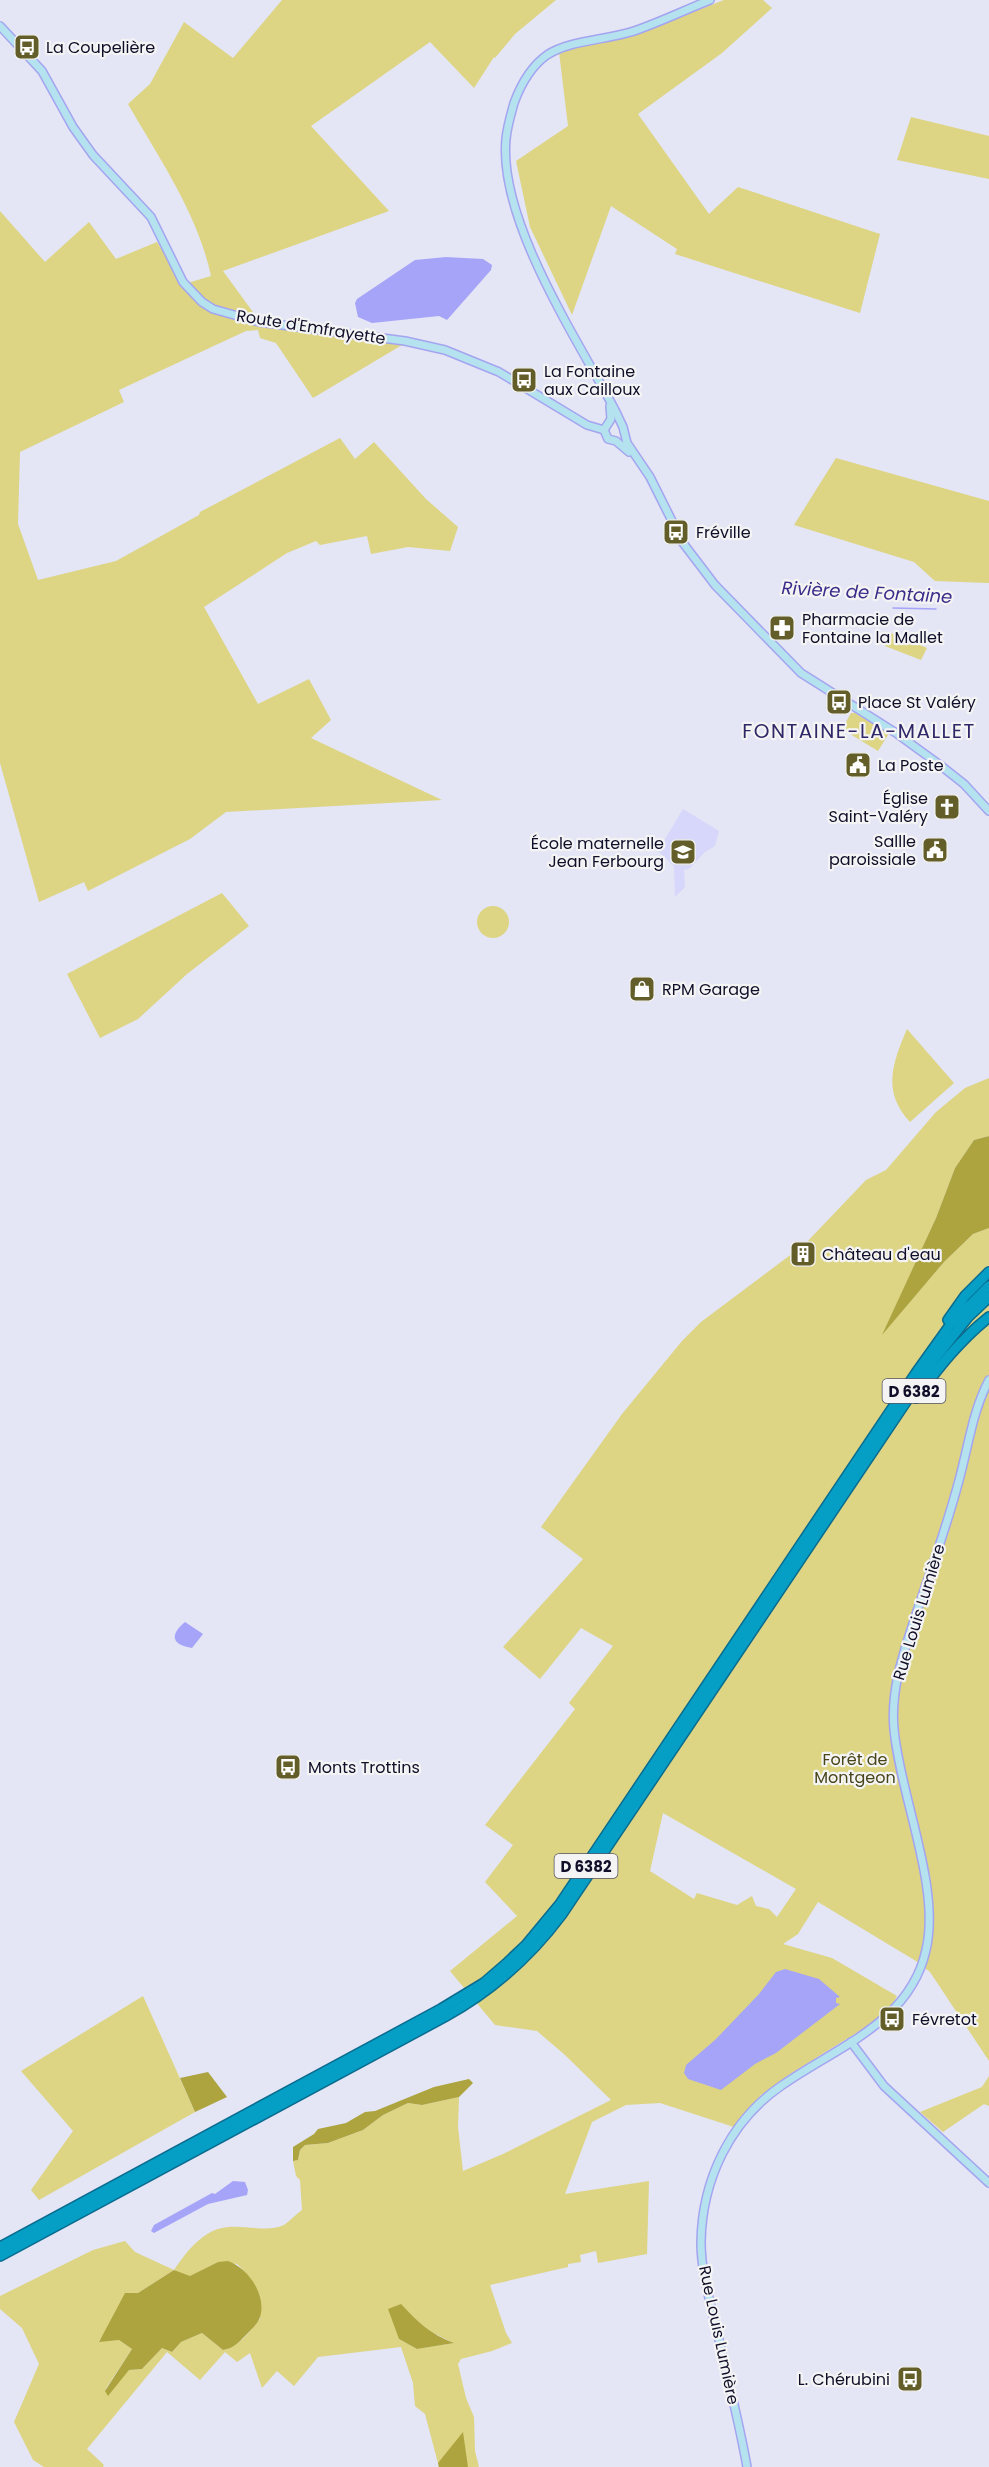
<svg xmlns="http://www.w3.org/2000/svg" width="989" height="2467" viewBox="0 0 989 2467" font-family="Poppins,sans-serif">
  <rect width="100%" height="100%" fill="#e4e5f5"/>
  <polygon fill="#d6d7fa" points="683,809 719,831 715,846 705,852 689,869 684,870 685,887 675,897 674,866 658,851"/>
  <g fill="#ddd583" fill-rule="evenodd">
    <path d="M282,0h274l-41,34 -20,24 -1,-1 -20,31 -44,-46 -119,84 78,85 -166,60 35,48 1,5 143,21 -89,53 -37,-55 -16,-5 -2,-8 -12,1 -127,59 5,12 -104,50 -2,72 20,56 78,-19 83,-46 1,-3 140,-74 15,21 19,-17 52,57 32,28 -8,24 -42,-4 -37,7 -4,-18 -47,9 -4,-4 -29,12 -83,54 54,97 51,-25 22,41 -20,18 131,62 -216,12 -36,27 -102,52 -4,-9 -45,20 -39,-139v-552l45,51 44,-40 27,37 41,-17 27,42 27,-8c-13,-62 -52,-118 -83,-172l22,-20 34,-62 49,36z"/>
    <polygon points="724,0 763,0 772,8 722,53 638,114 709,214 738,187 880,234 860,313 675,254 677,249 611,206 572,315 530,227 516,161 568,126 559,52 575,46 632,36"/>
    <polygon points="911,117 989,136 989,179 897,160"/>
    <polygon points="836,458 989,501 989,583 935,581 914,562 794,525"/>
    <polygon points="891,633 927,648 921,660 885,646"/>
    <polygon points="851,713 855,713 886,732 888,735 878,751 842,729"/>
    <polygon points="222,893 249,926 187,974 138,1019 100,1038 67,974"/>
    <circle cx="493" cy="922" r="16"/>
    <path d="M907,1029l47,54 -44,39c-28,-30 -18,-58 -3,-93z"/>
    <path d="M989,1078v58l-15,4 -19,28 -19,50 -52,114 60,-70 29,-28 16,-6v833l-59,-89 -14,-11 -98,-59 -20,32 -15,10 49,14 65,38 -10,18 -97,60 -29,21 -27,32 -74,-24 -34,2 -34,17 -27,72 84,-13 -2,73 -49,9 -2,-12 -16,4 1,7 -13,2v3l-78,18 16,48 6,10 -20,8 -31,8 -3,5 8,34 8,19 1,34 4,16h-40l-14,-53 -10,-8 -2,-23 -12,-36 -83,10 -24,29 -17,-15 -15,17 -12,-35 -13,9 -12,-10 -25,28 -33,-28 -80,97 17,16 -1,2h-59l-11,-7 -19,-38 25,-58 -17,-36 -22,-19v-13l93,-46 32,-9 10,11 39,18c11,-16 25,-35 44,-41 22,-7 46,5 66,-4 6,-4 12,-11 18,-15l-2,-30 -4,-4 -3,-15 5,-1 2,-10 5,-5 23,-2 35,-13 20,-15 25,-12 14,2 37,-8 -1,30 5,44 40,-17 108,-54 -46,-45 -28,-24 -42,-6 -45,-54 67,-55 -32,-34 28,-37 -28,-20 90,-116 -6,-6 44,-57 -32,-18 -41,51 -37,-32 80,-88 -42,-32 81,-113 60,-73 19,-19 104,-78 61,-64 20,-10 50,-58 29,-24zM663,1813l133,76 -19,28 -8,-8 -13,-3 -4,-10 -15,9 -40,-12 -3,6 -44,-28zM218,2262l19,2c20,19 21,29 23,55 -11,13 -21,28 -37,31l-21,-17 -21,9 -9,10 -10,-4 -20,21 -13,1 -24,20 27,-41 -13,-9 -20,1 39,-48 36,-23 15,7zM422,2327l31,16 -36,6 -18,-10z"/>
    <polygon points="143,1996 195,2112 39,2200 31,2190 73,2131 21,2071"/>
    <polygon points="989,2076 989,2106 984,2104 943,2132 920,2112 982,2087"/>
  </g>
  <g fill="#ada440">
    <polygon points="989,1136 989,1228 973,1234 944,1262 882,1335 936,1218 955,1168 974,1140"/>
    <polygon points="208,2072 227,2097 195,2112 180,2078"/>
    <polygon points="469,2079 473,2083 459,2097 422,2105 408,2103 383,2115 363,2130 328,2143 305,2145 300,2150 298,2160 293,2161 293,2147 314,2134 318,2129 346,2123 365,2112 375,2111 434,2087"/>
    <path d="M228,2261c20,7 39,34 32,56 -2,7 -10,13 -14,18 -8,8 -12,13 -23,15l-21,-17 -21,9 -9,10 -10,-4 -20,21 -13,1 -21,26 -3,-5 27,-42 -13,-9 -20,2 26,-49h13l36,-23 16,6 28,-14z"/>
    <path d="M401,2304c17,18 29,30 53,39l-37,6 -18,-10 -11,-30z"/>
    <polygon points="463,2432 468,2467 439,2467 438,2463"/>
  </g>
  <g fill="#a5a4f8">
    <polygon points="446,257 483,259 492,265 491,270 447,320 439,316 372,323 358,317 355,303 357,299 415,260"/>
    <path d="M185,1622l18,12 -11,14c-20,-3 -23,-13 -7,-26z"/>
    <polygon points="785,1969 819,1979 840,1997 836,1998 836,2003 840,2004 776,2053 755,2064 721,2090 688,2079 684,2073 686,2065 716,2039 759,1994 776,1972"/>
    <polygon points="233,2181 245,2182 248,2190 247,2195 208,2204 154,2233 151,2231 154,2225 212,2193 215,2194"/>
  </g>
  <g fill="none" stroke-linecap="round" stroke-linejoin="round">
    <polyline stroke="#a5a4f8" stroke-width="1.5" points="893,608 936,609"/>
    <g stroke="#a5a4f0" stroke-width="10">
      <g id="secondary">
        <path d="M710,0c-25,10 -50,22 -76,31 -27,9 -64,9 -87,24 -17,12 -26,29 -33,48 -3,11 -7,24 -8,36 -8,81 71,200 109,271l8,17 4,16 23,34 33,66 32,42 86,88 95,60 44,32 24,19 25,27"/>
        <polyline points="0,26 42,71 73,127 93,155 151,217 183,282 202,302 213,309 259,322 405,341 445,350 499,372 587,425 604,430"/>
        <polyline points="604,430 608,439 616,441 629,452"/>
        <polyline points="604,430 611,419 610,406"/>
        <polyline points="851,2042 884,2086 989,2183"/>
        <path d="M747,2467c-8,-46 -20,-91 -30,-136 -7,-30 -16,-59 -16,-89 1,-62 29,-121 80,-156 55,-39 129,-63 145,-136 15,-63 -26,-154 -32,-221 -4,-43 12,-83 25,-124 14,-40 28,-80 39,-121 10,-35 14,-72 31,-104"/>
      </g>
    </g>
    <g stroke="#096c8f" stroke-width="12">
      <g id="highway">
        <polyline points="948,1320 965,1296 989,1272"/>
        <path d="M916,1398c22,-30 44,-58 73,-81"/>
        <polyline points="0,2247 441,2009 484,1983 506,1964 526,1945 560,1904 916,1373 951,1324 989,1286"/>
        <path d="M0,2256l446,-240c47,-26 84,-59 116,-102l372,-554 34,-43 21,-20"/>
      </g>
    </g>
    <use href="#secondary" stroke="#b4e2ee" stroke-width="7"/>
    <use href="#highway" stroke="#059fc6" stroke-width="9"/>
  </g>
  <defs>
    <g id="bus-square" transform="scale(1.35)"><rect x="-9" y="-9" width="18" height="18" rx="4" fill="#625d29" stroke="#f4f4f4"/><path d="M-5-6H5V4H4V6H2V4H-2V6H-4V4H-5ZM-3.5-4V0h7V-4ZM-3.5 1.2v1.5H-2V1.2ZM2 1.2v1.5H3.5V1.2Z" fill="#fff"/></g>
    <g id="pharmacy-square" transform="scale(1.35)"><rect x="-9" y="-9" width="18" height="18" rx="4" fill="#625d29" stroke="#f4f4f4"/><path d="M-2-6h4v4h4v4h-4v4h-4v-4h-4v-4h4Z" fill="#fff"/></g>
    <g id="civic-square" transform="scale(1.35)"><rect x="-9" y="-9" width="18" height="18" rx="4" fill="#625d29" stroke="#f4f4f4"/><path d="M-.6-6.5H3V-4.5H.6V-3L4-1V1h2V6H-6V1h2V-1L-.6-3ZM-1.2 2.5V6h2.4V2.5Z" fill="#fff"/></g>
    <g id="church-square" transform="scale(1.35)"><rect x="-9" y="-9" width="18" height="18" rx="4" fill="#625d29" stroke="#f4f4f4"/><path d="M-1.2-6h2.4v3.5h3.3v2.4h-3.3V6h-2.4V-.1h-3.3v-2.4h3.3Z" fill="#fff"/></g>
    <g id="school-square" transform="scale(1.35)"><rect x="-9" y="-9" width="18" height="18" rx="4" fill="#625d29" stroke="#f4f4f4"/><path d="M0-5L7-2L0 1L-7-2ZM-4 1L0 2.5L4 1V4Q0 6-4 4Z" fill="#fff"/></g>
    <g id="shop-square" transform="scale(1.35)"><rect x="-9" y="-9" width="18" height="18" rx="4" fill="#625d29" stroke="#f4f4f4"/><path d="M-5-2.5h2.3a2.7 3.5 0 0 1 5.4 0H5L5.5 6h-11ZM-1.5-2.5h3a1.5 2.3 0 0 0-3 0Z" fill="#fff"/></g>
    <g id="building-square" transform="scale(1.35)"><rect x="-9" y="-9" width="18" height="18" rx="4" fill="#625d29" stroke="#f4f4f4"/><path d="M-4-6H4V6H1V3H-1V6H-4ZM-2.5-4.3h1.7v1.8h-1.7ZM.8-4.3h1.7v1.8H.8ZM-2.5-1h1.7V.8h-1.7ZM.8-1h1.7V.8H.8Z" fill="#fff"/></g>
  </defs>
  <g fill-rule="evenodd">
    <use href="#bus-square" x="27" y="47"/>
    <use href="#bus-square" x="524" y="380"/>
    <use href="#bus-square" x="676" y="532"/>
    <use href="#pharmacy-square" x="782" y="628"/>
    <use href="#bus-square" x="839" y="702"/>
    <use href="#civic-square" x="858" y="765"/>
    <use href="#church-square" x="947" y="807"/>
    <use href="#civic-square" x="935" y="850"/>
    <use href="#school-square" x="683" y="852"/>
    <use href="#shop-square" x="642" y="989"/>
    <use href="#building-square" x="803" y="1254"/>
    <use href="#bus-square" x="288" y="1767"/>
    <use href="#bus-square" x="892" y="2019"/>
    <use href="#bus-square" x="910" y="2379"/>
  </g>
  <g text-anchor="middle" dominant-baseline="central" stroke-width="4.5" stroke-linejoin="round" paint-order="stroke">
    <g fill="#f4f4f4" stroke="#545366" stroke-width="1.5">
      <rect x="882.5" y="1379" width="63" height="24" rx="4.5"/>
      <rect x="554.5" y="1854" width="63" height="24" rx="4.5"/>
    </g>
    <g font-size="15" font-weight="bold" fill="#100e29">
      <text x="914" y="1391">D 6382</text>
      <text x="586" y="1866">D 6382</text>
    </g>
    <g font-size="16" fill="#100e29" stroke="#f4f4f4" text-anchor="start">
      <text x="46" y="47">La Coupelière</text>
      <text x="544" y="371">La Fontaine<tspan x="544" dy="18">aux Cailloux</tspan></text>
      <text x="696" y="532">Fréville</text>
      <text x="802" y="619">Pharmacie de<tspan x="802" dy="18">Fontaine la Mallet</tspan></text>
      <text x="858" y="702">Place St Valéry</text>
      <text x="878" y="765">La Poste</text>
      <text x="928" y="798" text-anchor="end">Église<tspan x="928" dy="18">Saint-Valéry</tspan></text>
      <text x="916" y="841" text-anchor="end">Sallle<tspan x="916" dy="18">paroissiale</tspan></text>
      <text x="664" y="843" text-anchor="end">École maternelle<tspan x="664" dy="18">Jean Ferbourg</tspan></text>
      <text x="662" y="989">RPM Garage</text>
      <text x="822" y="1254">Château d'eau</text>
      <text x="308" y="1767">Monts Trottins</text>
      <text x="912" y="2019">Févretot</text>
      <text x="890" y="2379" text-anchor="end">L. Chérubini</text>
    </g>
    <g font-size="16" fill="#100e29" stroke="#f4f4f4">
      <text transform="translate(311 327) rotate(9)">Route d'Emfrayette</text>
      <text transform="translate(919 1612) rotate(-73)">Rue Louis Lumière</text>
      <text transform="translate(719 2335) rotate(78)">Rue Louis Lumière</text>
    </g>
    <g font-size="16" fill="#49451b" stroke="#f4f4f4">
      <text x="855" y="1759">Forêt de<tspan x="855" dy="18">Montgeon</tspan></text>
    </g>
    <g font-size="18" font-style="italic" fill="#3c2c8b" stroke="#f4f4f4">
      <text transform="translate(867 592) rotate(3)">Rivière de Fontaine</text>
    </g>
    <g font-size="20" letter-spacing="1.5" fill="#2f2768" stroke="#f4f4f4">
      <text x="859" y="731">FONTAINE-LA-MALLET</text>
    </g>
  </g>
</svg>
